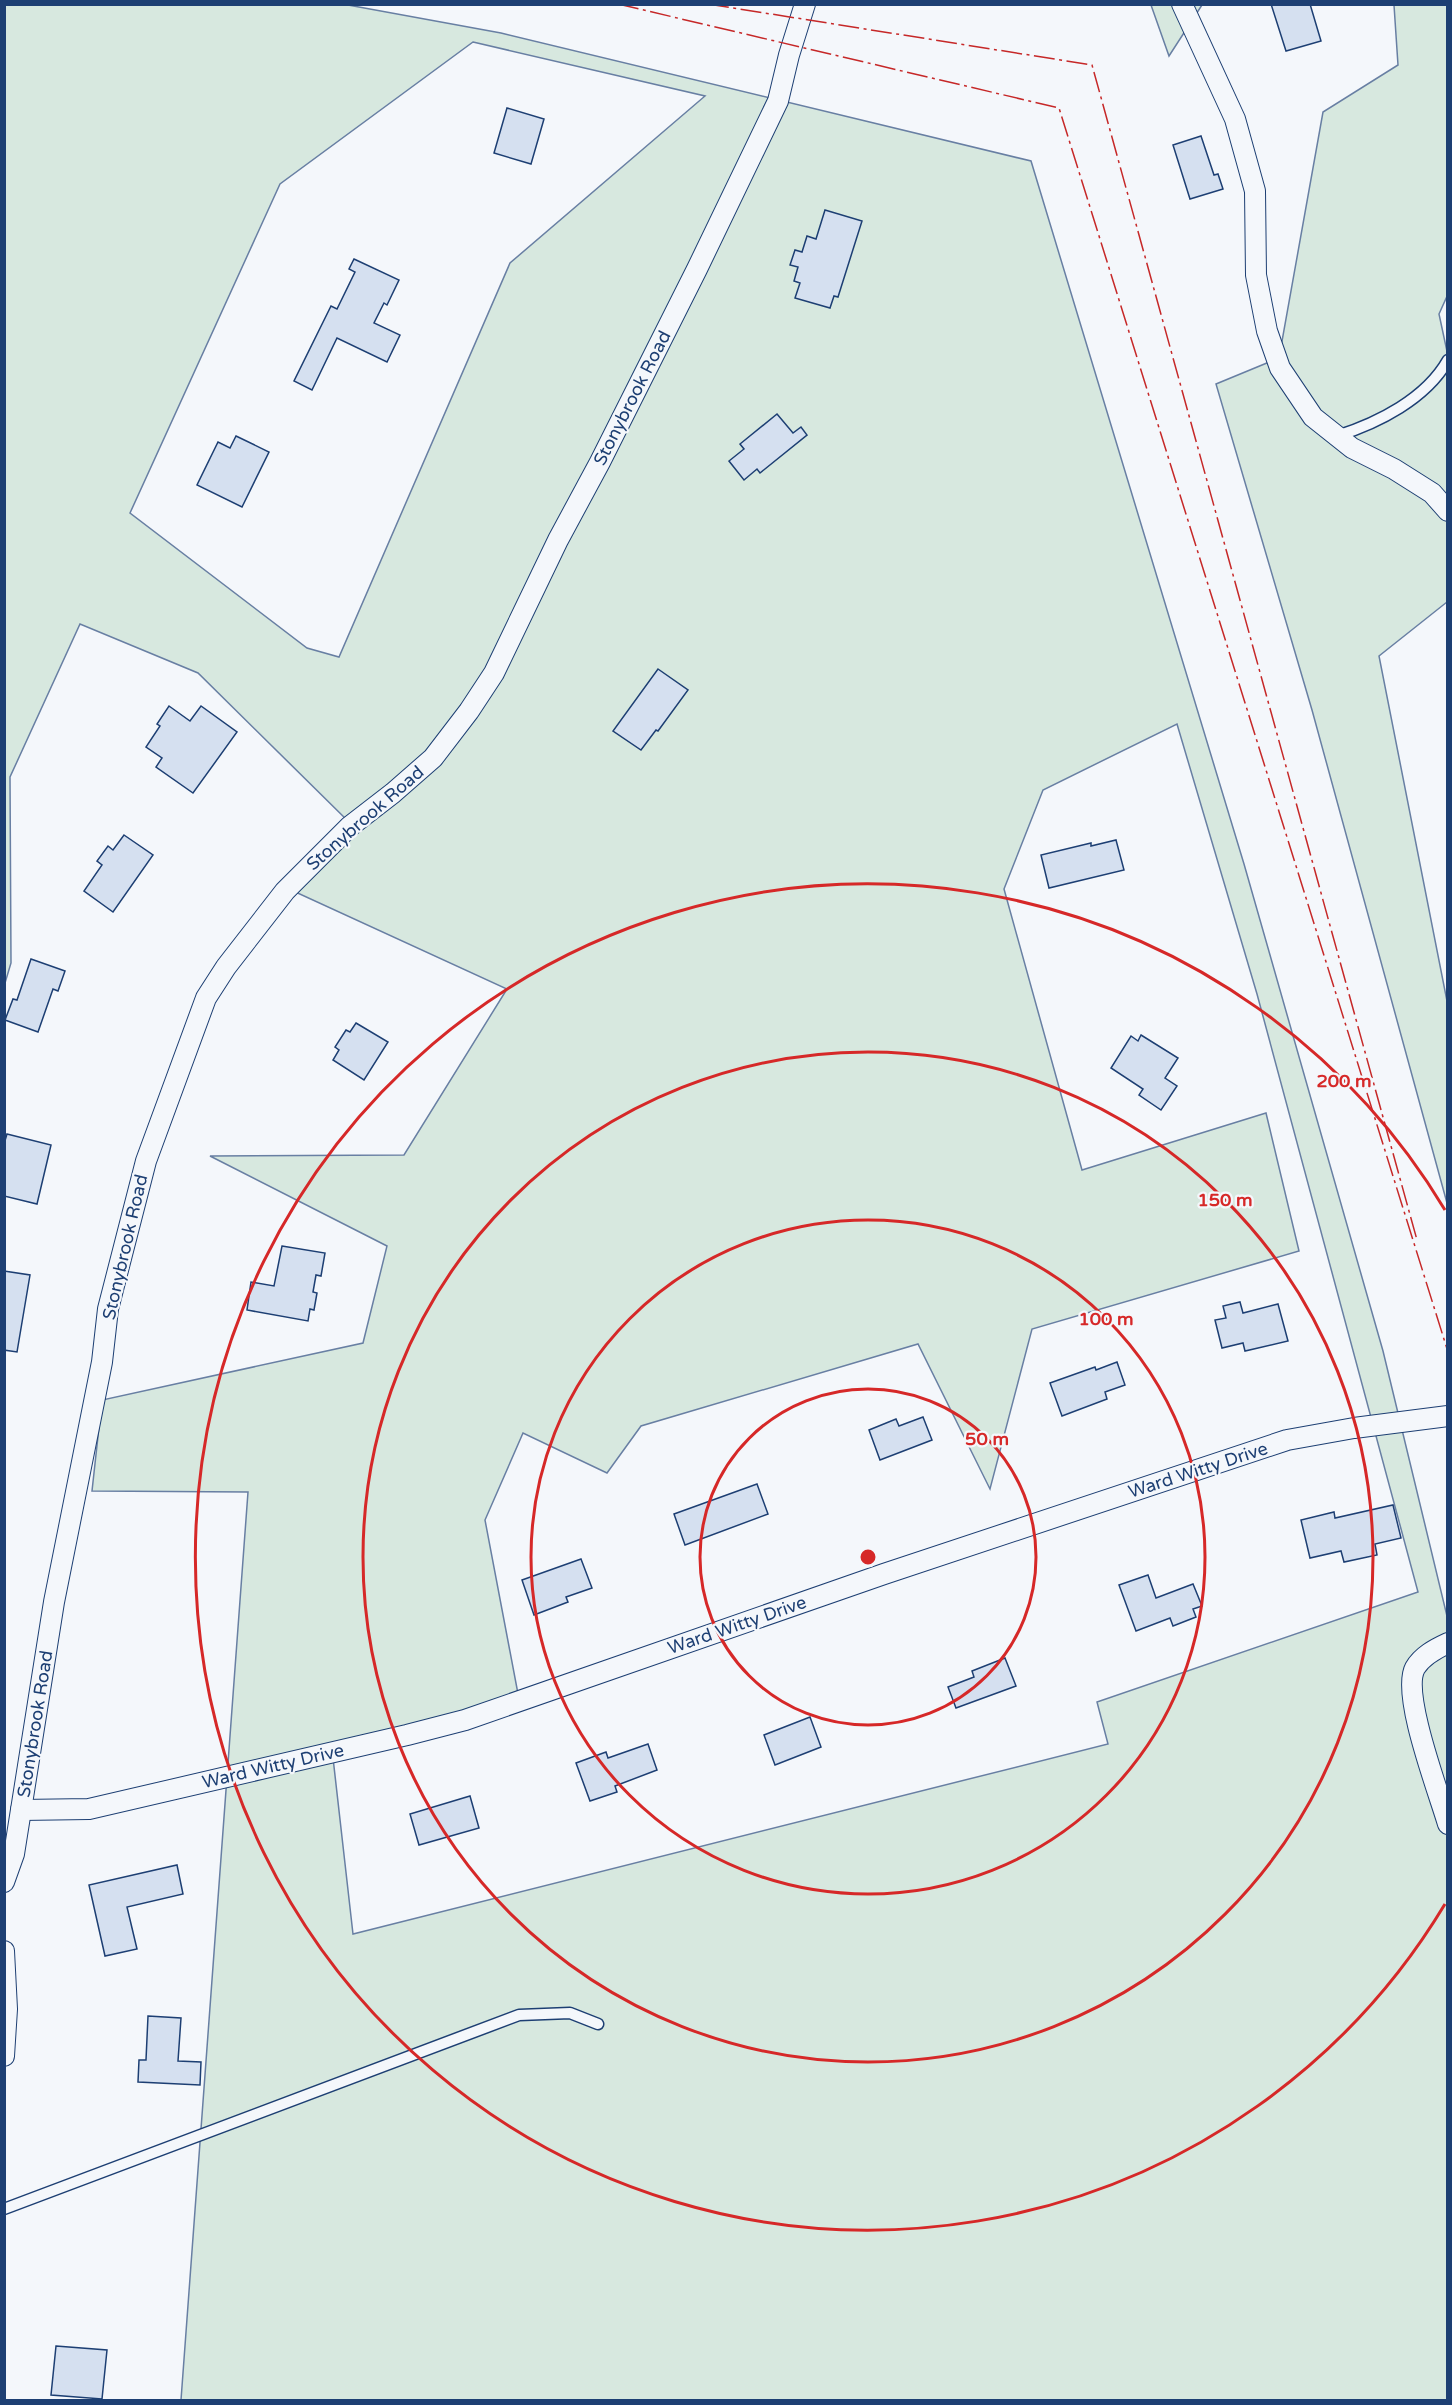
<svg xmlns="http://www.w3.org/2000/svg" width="1452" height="2405" viewBox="0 0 1452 2405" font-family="'Varela Round',sans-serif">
  <rect width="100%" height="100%" fill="#f4f7fb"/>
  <g fill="#d7e8df" stroke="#687fa3" stroke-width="1.5" fill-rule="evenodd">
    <path d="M5,5h343l153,28 530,128 213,703 139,487 64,265v784h-1266l67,-908 -156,-1 10,-91 261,-57 24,-97 -177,-90 194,-1 103,-166 -216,-99 62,-64 -155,-153 -118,-49 -70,153 1,186 -6,20zM473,42l232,54 -195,167 -171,394 -32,-9 -177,-135 150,-329zM1177,724l80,270 161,598 -321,110 11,42 -755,190 -21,-185 187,-50 -34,-179 38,-87 84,40 34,-47 277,-82 72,145 42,-160 267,-78 -33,-138 -184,57 -78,-281 39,-99z"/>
    <polygon points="1151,5 1202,5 1169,56"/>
    <polygon points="1394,5 1447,5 1448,294 1439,314 1448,356 1447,602 1379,656 1447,1001 1447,1203 1312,710 1216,384 1279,358 1323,112 1398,65"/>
  </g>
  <g fill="#d5e0f0" stroke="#1d3f73" stroke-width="1.5">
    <polygon points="1271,4 1310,4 1321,41 1286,51"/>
    <polygon points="507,108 544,119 531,164 494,153"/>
    <polygon points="1201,136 1214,175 1218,174 1223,189 1190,199 1173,145"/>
    <polygon points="825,210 862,221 838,297 834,296 830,308 795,298 800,283 794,281 798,267 790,265 795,250 802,252 807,236 816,239"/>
    <polygon points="354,259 399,280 387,305 384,303 374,323 400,335 387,362 337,338 312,390 294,381 331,306 337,309 355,272 349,269"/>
    <polygon points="777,414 793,433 801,427 807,435 760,473 757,469 744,480 729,461 744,449 740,444"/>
    <polygon points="236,436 269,452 242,507 197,485 218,442 230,448"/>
    <polygon points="658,669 688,690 658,731 656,730 641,750 613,731"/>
    <polygon points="169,706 190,721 201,706 237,732 193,793 156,767 162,758 146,747 160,726 157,724"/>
    <polygon points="124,835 153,855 113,912 84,891 102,865 97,861 108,846 113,850"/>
    <polygon points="1116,840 1124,870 1049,888 1041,855 1091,843 1091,846"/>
    <polygon points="31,959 65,971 58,991 53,989 38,1032 5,1020 13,999 17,1000"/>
    <polygon points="356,1023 388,1042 364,1080 333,1060 339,1050 335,1047 346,1030 350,1032"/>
    <polygon points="1141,1035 1178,1058 1165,1078 1177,1086 1161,1110 1139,1095 1143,1089 1111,1068 1131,1036 1138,1041"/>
    <polygon points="7,1134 51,1145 37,1204 4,1196 4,1144"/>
    <polygon points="282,1246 325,1253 321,1276 316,1275 313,1292 317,1293 314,1310 310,1309 308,1321 247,1310 251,1282 274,1286"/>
    <polygon points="4,1271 30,1275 17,1352 4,1350"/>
    <polygon points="1240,1302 1243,1313 1278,1304 1288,1341 1245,1351 1243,1343 1222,1348 1215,1320 1226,1318 1223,1306"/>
    <polygon points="1117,1362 1125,1385 1105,1392 1107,1399 1062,1416 1050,1383 1095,1367 1096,1370"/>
    <polygon points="923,1417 932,1440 880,1460 869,1430 896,1419 899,1426"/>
    <polygon points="757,1484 768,1514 685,1545 674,1514"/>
    <polygon points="1393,1505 1401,1538 1375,1544 1377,1555 1344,1562 1341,1551 1310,1558 1301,1520 1334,1512 1335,1518"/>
    <polygon points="581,1559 592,1588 566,1597 568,1602 534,1615 522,1580"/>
    <polygon points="1148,1575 1156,1598 1193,1584 1202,1606 1193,1609 1196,1617 1173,1626 1170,1618 1136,1631 1119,1585"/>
    <polygon points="1005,1658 1016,1686 956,1708 948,1687 974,1677 972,1671"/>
    <polygon points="810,1717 821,1747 775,1765 764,1735"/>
    <polygon points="648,1744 657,1770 615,1786 617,1792 590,1801 576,1763 606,1752 608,1758"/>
    <polygon points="470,1796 479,1828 419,1845 410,1814"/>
    <polygon points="177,1865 183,1894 127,1907 137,1949 105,1956 89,1885"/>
    <polygon points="148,2016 181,2018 178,2061 201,2062 200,2085 138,2082 139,2060 146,2060"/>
    <polygon points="56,2346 107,2350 102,2399 51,2395"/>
  </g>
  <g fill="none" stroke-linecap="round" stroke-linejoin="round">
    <g stroke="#1d3f73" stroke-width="13">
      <g id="lane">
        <path d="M1337,436c41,-13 89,-37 111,-76"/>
        <polyline points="4,2209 519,2015 570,2013 598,2024"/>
      </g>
    </g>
    <g stroke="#1d3f73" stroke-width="22">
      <g id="street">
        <polyline points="1182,4 1235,119 1255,191 1256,275 1267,331 1280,368 1313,417 1352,448 1394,469 1432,493 1448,511"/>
        <path d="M1448,1643c-13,6 -26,13 -33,25 -14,26 24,125 33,156"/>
        <polyline points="21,1810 89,1809 407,1735 465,1720 884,1574 1287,1440 1354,1428 1448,1416"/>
        <polyline points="4,1882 14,1854 54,1602 102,1362 108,1309 146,1161 206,998 226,967 285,891 349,827 393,793 433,758 469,711 494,673 558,540 600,462 697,269 778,101 789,55 805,4"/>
        <polyline points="4,1951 7,2009 4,2056"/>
      </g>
    </g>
    <use href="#lane" stroke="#f4f7fb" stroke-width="10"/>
    <use href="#street" stroke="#f4f7fb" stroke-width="20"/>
    <g stroke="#c62828" stroke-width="1.5" stroke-dasharray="21 4.5 3 4.5" stroke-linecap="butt">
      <polyline points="618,4 1059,108 1448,1352"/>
      <polyline points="708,4 1092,65 1417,1240"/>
    </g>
  </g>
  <g fill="none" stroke="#d62828" stroke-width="3">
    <circle cx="868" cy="1557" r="168"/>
    <circle cx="868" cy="1557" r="337"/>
    <circle cx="868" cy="1557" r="505"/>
    <path d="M1445 1904A673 673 0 1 1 1445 1210"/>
  </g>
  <g text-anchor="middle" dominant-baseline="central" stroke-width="4.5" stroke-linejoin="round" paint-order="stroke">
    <g font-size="18" fill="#1d3f73" stroke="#f4f7fb">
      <text transform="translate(632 398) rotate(-63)">Stonybrook Road</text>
      <text transform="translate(365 818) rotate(-41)">Stonybrook Road</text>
      <text transform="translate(125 1247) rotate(-77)">Stonybrook Road</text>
      <text transform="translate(1198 1470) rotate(-18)">Ward Witty Drive</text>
      <text transform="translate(737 1625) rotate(-19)">Ward Witty Drive</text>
      <text transform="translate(35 1724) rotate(-81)">Stonybrook Road</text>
      <text transform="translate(273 1766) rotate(-13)">Ward Witty Drive</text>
    </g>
  </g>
  <circle cx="868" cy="1557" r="9" fill="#d62828" stroke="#f4f7fb" stroke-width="3"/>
  <g font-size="18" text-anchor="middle" font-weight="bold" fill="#d62828" stroke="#f4f7fb" stroke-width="4.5" stroke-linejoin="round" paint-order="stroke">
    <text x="1344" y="1087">200 m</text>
    <text x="1225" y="1206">150 m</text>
    <text x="1106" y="1325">100 m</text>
    <text x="987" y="1445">50 m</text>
  </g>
  <rect width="1452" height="2405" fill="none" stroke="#1d3f73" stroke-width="12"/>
</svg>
